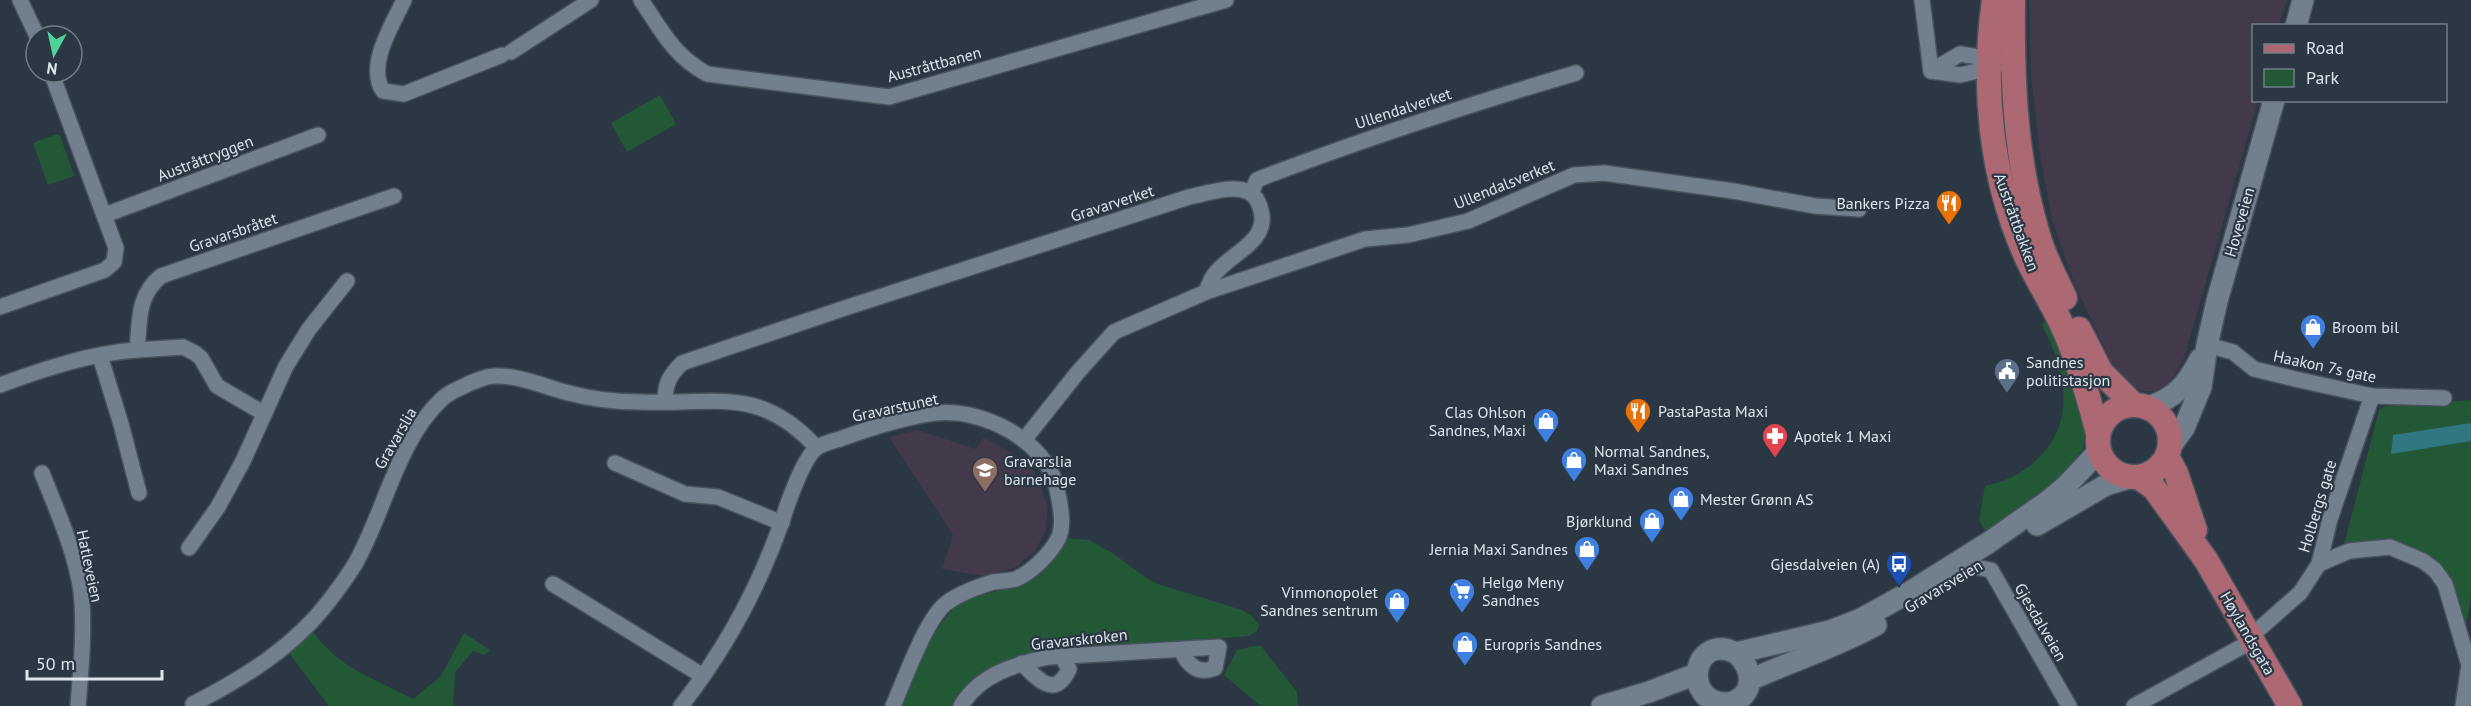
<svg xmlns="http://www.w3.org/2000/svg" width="2471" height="706" viewBox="0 0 2471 706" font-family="'PT Sans',sans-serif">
  <rect width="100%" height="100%" fill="#2b3743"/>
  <g fill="#42394a">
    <polygon points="2029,0 2287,0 2279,25 2254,26 2254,100 2258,101 2184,358 2169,384 2154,391 2143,391 2130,386 2118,376 2075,286 2052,220 2041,161 2031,79"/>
    <polygon points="917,430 976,449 983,437 1030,463 1038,479 1048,507 1046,531 1035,551 1014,568 984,576 942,569 953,535 889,437"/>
  </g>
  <g fill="#235837">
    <polygon points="660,95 676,124 627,152 611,123"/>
    <polygon points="57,134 60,135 74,176 48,185 33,143"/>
    <path d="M2049,319l17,31 20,80 -3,18 -26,38 -71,47 -7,-13 6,-34c59,-13 94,-63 72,-122l2,-1 -17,-39z"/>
    <polygon points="2471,400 2471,596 2465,634 2459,622 2460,602 2453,588 2427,559 2344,545 2379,410 2386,406"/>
    <path d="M1065,538l24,2 25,14 32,24 12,6 84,26 10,6 7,9 -2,6 -8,5 -224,18 -32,14 -40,38h-51c14,-30 29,-79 55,-100 8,-7 19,-10 29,-12 42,-12 57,-16 79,-56z"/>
    <path d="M312,630c23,36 65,50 101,69l28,-23 23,-43 26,17 -5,5 -12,-4 -18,21 -2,34h-124l-40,-53z"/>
    <polygon points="1254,646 1261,646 1297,692 1298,706 1261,706 1224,675 1237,650"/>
  </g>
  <polygon fill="#317782" points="2471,423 2471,441 2391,454 2393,435"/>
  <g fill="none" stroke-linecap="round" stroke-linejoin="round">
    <g stroke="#48525c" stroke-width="18">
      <g id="street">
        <polyline points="20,0 37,36"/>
        <path d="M404,0c-11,24 -38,65 -21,91l21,3 98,-39"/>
        <path d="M641,0c21,31 32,55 66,74l182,23 337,-97"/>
        <polyline points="1922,0 1931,71"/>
        <polyline points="511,52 591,0"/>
        <polyline points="1931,71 1960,54 1997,60"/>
        <polyline points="1931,71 1960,75 1995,67"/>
        <path d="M1251,193l6,-13 7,-3c103,-39 207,-73 312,-104"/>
        <polyline points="105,215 318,135"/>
        <polyline points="0,307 105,270 114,262 116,248 51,72"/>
        <polyline points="2207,345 2233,352 2254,369 2295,379 2372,396 2444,398"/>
        <polyline points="137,350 183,347 195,353 201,358 217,386 263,413"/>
        <polyline points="100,356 121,424 139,493"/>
        <path d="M0,385c44,-16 91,-32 137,-35 3,-30 0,-54 24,-74l233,-80"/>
        <path d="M665,402c0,-18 4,-26 17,-39l166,-56 341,-110c20,-4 59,-18 69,5 18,39 -27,49 -44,73 -4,5 -6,12 -8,17"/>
        <polyline points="1024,440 1078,372 1114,332 1206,292 1365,239 1408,235 1468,221 1574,175 1604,173 1733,191 1815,206 1859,209"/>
        <polyline points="615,463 685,494 718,497 782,523"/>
        <path d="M42,473c15,38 33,77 39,118 4,37 0,78 -3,115"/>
        <polyline points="189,548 218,507 243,461 286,366 309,329 347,281"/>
        <polyline points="2319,564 2349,551 2390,547 2423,561 2435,570 2445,584 2469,665 2463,706"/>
        <polyline points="1975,567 1991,570 2069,706"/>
        <polyline points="553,584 703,676"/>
        <polyline points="2250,637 2300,593 2319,564 2330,519 2372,396"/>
        <path d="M1022,663c16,17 33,36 47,6l-7,-12"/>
        <path d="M193,704c51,-26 101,-57 136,-103 9,-12 19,-25 26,-37 29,-50 42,-123 86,-164 7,-8 18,-11 27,-16 8,-3 18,-8 26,-8 25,-1 51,11 75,17 22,6 48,9 72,9 74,3 118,-17 175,45"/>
        <path d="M681,706c46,-59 83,-128 106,-200 5,-14 19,-52 31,-59 6,-4 15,-6 22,-8 30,-11 63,-22 96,-26 47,-5 111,28 121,76 3,15 8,36 1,50 -8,15 -26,33 -42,40 -7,2 -16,2 -23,3 -16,5 -36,12 -49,23 -20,19 -39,74 -51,101"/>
        <path d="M961,706c18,-31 54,-42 88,-49l170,-10 -4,21c-17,7 -28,-3 -34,-19"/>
        <polyline points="2134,706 2241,647"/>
      </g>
    </g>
    <g stroke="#48525c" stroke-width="24">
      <g id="secondary">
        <polyline points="2296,26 2303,0"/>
        <path d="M2148,407c28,-9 39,-23 52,-48"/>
        <polyline points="2170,447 2184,428 2201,387 2207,345 2217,301 2274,100"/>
        <polyline points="2037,525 2106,485 2129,478"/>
        <path d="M1736,653c18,15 20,44 -7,50 -48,3 -38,-72 7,-50l94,-22 31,-12 49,-27 78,-49 60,-42 18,-15 32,-34"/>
        <path d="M1750,680c42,-19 86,-33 126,-55"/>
        <polyline points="1602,706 1649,692 1696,674"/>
      </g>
    </g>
    <g stroke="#48525c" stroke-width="27">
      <g id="primary">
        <path d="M1994,0c-12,86 -4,176 32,256 10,23 25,45 36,69 16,35 26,71 36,108"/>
        <path d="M2013,0c-1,80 2,161 26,238 6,21 17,40 26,60"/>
        <polyline points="2079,329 2101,372 2133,404"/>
        <circle cx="2134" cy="441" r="36"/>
        <polyline points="2167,457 2176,473 2195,530"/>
        <polyline points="2140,478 2154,488 2206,560 2290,706"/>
      </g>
    </g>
    <use href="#street" stroke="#72808e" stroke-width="15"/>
    <use href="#secondary" stroke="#72808e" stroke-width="21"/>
    <use href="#primary" stroke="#ac6873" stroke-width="24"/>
  </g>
  <defs>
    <g id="restaurant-pin" transform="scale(1.35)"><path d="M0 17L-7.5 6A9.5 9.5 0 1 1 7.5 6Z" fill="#e8710a" stroke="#2b3743"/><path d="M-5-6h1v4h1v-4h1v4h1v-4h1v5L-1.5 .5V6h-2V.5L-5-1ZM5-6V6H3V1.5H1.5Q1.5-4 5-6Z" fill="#fff"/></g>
    <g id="shop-pin" transform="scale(1.35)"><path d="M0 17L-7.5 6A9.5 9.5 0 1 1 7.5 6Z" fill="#3f7fe0" stroke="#2b3743"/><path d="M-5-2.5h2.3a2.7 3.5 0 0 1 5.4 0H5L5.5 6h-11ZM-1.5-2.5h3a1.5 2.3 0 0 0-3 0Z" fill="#fff"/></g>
    <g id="civic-pin" transform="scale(1.35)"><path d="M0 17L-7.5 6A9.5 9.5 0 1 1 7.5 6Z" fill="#5c6f8a" stroke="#2b3743"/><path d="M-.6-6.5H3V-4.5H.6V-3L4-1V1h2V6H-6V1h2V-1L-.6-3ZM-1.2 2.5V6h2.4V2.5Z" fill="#fff"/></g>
    <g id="pharmacy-pin" transform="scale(1.35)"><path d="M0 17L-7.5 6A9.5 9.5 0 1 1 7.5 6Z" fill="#e0444e" stroke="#2b3743"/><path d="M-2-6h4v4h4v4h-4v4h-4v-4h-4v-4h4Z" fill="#fff"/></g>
    <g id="school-pin" transform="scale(1.35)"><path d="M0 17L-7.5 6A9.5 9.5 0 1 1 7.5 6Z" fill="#8d6e63" stroke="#2b3743"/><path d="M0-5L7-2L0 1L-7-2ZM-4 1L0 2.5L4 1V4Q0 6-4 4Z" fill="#fff"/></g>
    <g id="bus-pin" transform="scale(1.35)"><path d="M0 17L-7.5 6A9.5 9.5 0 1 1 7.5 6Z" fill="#1a4fb4" stroke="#2b3743"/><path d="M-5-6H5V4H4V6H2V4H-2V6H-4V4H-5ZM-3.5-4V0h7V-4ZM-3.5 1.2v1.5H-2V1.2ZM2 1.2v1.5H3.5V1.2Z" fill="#fff"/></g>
    <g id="supermarket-pin" transform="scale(1.35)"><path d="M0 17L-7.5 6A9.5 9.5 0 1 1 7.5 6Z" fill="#3f7fe0" stroke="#2b3743"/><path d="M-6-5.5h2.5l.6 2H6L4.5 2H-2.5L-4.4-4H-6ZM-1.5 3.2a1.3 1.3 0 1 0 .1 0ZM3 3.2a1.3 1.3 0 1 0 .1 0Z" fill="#fff"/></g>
  </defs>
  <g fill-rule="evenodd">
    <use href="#restaurant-pin" x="1949" y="203"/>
    <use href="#shop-pin" x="2313" y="327"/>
    <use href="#civic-pin" x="2007" y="371"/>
    <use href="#restaurant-pin" x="1638" y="411"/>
    <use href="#shop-pin" x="1546" y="421"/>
    <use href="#pharmacy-pin" x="1775" y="436"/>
    <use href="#shop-pin" x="1574" y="460"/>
    <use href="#school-pin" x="985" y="470"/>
    <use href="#shop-pin" x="1681" y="499"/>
    <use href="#shop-pin" x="1652" y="521"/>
    <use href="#shop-pin" x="1587" y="549"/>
    <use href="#bus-pin" x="1899" y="564"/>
    <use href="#supermarket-pin" x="1462" y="591"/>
    <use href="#shop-pin" x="1397" y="601"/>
    <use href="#shop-pin" x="1465" y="644"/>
  </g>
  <g text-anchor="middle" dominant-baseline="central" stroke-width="4.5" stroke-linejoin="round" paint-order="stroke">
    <g font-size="16" fill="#dde5ed" stroke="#2b3743">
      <text transform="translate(934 64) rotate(-15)">Austråttbanen</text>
      <text transform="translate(1403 108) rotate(-18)">Ullendalverket</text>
      <text transform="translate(205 158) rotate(-21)">Austråttryggen</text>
      <text transform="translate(1504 184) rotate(-22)">Ullendalsverket</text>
      <text transform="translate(1112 203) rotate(-18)">Gravarverket</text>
      <text transform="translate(2017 222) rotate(70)">Austråttbakken</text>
      <text transform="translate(2239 222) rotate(-74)">Hoveveien</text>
      <text transform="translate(233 232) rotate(-19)">Gravarsbråtet</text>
      <text transform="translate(2325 366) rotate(12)">Haakon 7s gate</text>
      <text transform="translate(895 407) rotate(-12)">Gravarstunet</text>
      <text transform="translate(395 438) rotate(-60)">Gravarslia</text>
      <text transform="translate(2317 506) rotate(-73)">Holbergs gate</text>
      <text transform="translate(90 566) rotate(78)">Hatleveien</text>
      <text transform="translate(1943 586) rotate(-31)">Gravarsveien</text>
      <text transform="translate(2041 622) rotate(60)">Gjesdalveien</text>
      <text transform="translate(2248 633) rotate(60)">Høylandsgata</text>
      <text transform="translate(1079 639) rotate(-6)">Gravarskroken</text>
    </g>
    <g font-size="16" fill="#dde5ed" stroke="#2b3743" text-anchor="start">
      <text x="1930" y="203" text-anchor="end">Bankers Pizza</text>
      <text x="2332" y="327">Broom bil</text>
      <text x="2026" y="362">Sandnes<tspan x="2026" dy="18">politistasjon</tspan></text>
      <text x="1658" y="411">PastaPasta Maxi</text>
      <text x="1526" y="412" text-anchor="end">Clas Ohlson<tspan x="1526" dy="18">Sandnes, Maxi</tspan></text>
      <text x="1794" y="436">Apotek 1 Maxi</text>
      <text x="1594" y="451">Normal Sandnes,<tspan x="1594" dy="18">Maxi Sandnes</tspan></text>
      <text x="1004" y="461">Gravarslia<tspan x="1004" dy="18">barnehage</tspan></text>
      <text x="1700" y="499">Mester Grønn AS</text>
      <text x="1632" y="521" text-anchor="end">Bjørklund</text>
      <text x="1568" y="549" text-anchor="end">Jernia Maxi Sandnes</text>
      <text x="1880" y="564" text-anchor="end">Gjesdalveien (A)</text>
      <text x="1482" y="582">Helgø Meny<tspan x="1482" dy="18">Sandnes</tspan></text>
      <text x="1378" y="592" text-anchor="end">Vinmonopolet<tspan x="1378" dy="18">Sandnes sentrum</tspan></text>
      <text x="1484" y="644">Europris Sandnes</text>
    </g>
  </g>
  <rect x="2252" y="24" width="195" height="78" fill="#2b3743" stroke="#727d87" stroke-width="1.5"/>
  <rect x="2264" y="44" width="30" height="9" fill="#ac6873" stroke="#727d87" stroke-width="1.5"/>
  <text x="2306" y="54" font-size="18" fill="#dde5ed">Road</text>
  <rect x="2264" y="69" width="30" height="18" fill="#235837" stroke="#727d87" stroke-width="1.5"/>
  <text x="2306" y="84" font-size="18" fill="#dde5ed">Park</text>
  <g transform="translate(54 54) rotate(188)"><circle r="28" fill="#2b3743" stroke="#727d87" stroke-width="1.5"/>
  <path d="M0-4.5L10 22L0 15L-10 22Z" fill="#51d398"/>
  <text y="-9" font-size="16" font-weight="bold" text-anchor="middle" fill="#dde5ed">N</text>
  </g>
  <path d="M27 670v9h135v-9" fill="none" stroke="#dde5ed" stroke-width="3"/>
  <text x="36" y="670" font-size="18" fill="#dde5ed" stroke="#2b3743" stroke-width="4.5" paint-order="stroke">50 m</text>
</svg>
